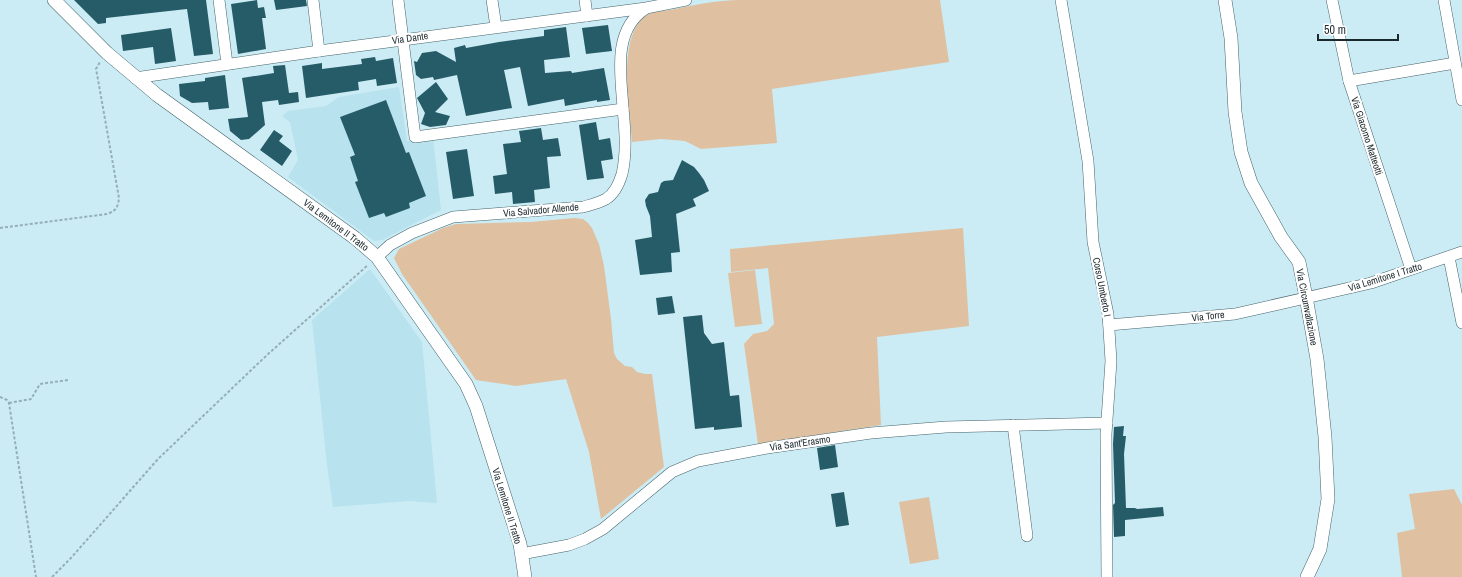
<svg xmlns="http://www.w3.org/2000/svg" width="1462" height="577" viewBox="0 0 1462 577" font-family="'Archivo Narrow',sans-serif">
  <rect width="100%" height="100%" fill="#cbecf5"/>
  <g fill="#b7e2ee">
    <polygon points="399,87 407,141 433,138 441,210 382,240 374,241 288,177 298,160 290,122 282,116 288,111 326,106 339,97"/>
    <polygon points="370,269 422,342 437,503 409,501 333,507 327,465 312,320"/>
  </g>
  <g fill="#dfc1a1">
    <path d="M737,0h203l9,62 -177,27 5,54 -76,6 -16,-8 -24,-2 -29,3c-2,-30 -17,-111 17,-128 6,-3 15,-3 21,-4 23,-5 43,-9 67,-10z"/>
    <polygon points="574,218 583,219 588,223 592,228 599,244 604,266 611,319 614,353 617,359 625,366 632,367 637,372 645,374 652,374 664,467 601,519 589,452 566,379 516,386 476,380 402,274 394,258 399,249 443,228 456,224 531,222"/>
    <polygon points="963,228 969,326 877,337 881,425 758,444 744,344 753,334 767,331 774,324 768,268 731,272 730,249"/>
    <polygon points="755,270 762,324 735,327 728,273"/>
    <polygon points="1454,489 1462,505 1462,577 1402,577 1397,533 1415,529 1409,494"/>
    <polygon points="929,497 939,559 910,564 899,502"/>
  </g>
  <g fill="#265c68">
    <polygon points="74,0 206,0 213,54 194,56 187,9 106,18 106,23 98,24"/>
    <polygon points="257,0 258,8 264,7 266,18 262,18 266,49 238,54 231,4"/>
    <polygon points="274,0 306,0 307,6 276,10"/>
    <polygon points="608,25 612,51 586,54 582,28"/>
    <polygon points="566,27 570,57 544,60 545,73 571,71 572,73 604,68 610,100 597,102 597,100 565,106 564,99 528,106 520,67 504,70 512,108 466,116 457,75 434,80 433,77 421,79 416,75 414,61 417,62 422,53 436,51 456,62 454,48 465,45 466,48 499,42 544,36 544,30"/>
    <polygon points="171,28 176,61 155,64 153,47 123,51 121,35"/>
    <polygon points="375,57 376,61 393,58 397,83 377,86 376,79 358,82 359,90 306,98 302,66 322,63 322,69 362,64 361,59"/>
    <polygon points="285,65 289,93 298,92 299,102 279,105 278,100 262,102 265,125 249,139 241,140 230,131 228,119 248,117 242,78 274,73 273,66"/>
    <polygon points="225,75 229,108 209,110 208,102 192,103 180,96 179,84 205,81 205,78"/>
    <polygon points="436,82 448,99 435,112 450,116 446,125 430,127 421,124 425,113 417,98"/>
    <polygon points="386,100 406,153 409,152 426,196 409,203 410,208 386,217 384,213 369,218 355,182 358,181 350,157 355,155 340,117"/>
    <polygon points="596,122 599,140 610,138 613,159 601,161 604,178 587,180 579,125"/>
    <polygon points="541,128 543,140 558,138 561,156 547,157 550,188 534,190 535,202 513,204 512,192 495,194 493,176 507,174 503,144 521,142 519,131"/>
    <polygon points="274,130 283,136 279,141 292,151 282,166 260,150"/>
    <polygon points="467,149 474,196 453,199 446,152"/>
    <polygon points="682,160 694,167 699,173 704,180 709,191 693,199 696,206 676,214 680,252 671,253 672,272 640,275 635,240 652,237 650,216 646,206 645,200 649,194 658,192 661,183 664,181 673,180"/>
    <polygon points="672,296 675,313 658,315 656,298"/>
    <polygon points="702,315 704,333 712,344 724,342 730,396 739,395 742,427 714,430 714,427 695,429 683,317"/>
    <polygon points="1124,426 1123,436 1126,436 1124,454 1126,508 1135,508 1137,509 1163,507 1164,516 1125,520 1125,536 1114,537 1113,505 1115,503 1113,444 1114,427"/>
    <polygon points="835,445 838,467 820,470 817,448"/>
    <polygon points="844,492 849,525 836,527 831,494"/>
  </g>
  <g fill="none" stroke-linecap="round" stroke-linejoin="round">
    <g stroke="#45636a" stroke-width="12">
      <g id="minor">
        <polyline points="219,0 227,64"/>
        <polyline points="313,0 319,51"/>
        <polyline points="398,0 415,137 623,109"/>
        <polyline points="492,0 496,27"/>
        <polyline points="585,0 587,16"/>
        <polyline points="1061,0 1088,161 1093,242 1108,314 1111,361 1106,434 1107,577"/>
        <polyline points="1332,0 1349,81 1411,269"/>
        <polyline points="1444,0 1462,100"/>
        <polyline points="135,78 319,51 646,8 686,0"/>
        <polyline points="1349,81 1455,63"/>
        <path d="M377,257l13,-12 22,-12 41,-16 130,-10c7,-2 16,-4 23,-8 8,-5 13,-15 16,-25 5,-22 3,-44 1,-66 -2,-33 -11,-77 22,-99"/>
        <polyline points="1449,257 1462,323"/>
        <polyline points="1109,325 1235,314 1371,283 1462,252"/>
        <polyline points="1013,425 1027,536"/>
        <polyline points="521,554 569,545 585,539 603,529 672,472 698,461 767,448 871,433 946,427 1107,423"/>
      </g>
    </g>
    <g stroke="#45636a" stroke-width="14">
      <g id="tertiary">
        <polyline points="54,0 107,53 157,95 355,238 377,257 466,384 476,406 520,544 525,577"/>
        <polyline points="1225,0 1231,38 1235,112 1241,152 1251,183 1281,237 1299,262 1306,297 1317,359 1325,437 1328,499 1320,549 1307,577"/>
      </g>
    </g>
    <g stroke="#94afb6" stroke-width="2" stroke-dasharray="3 2" stroke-linecap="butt">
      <path d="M0,228l107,-14c9,-3 11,-7 12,-16l-22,-124 -1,-5 4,-7"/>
      <polyline points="0,397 7,400 9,403 36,577"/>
      <polyline points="9,403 31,399 40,384 68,380"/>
      <polyline points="52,577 70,559 158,459 267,355 368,265"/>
    </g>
    <use href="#minor" stroke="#fff" stroke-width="11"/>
    <use href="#tertiary" stroke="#fff" stroke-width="13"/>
  </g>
  <g text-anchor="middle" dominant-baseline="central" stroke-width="4" stroke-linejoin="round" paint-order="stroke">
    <g font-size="10" fill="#1b282c" stroke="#fff">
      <text transform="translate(410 38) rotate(-8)">Via Dante</text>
      <text transform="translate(1367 136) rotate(72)">Via Giacomo Matteotti</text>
      <text transform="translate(541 210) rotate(-5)">Via Salvador Allende</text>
      <text transform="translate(336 225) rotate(37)">Via Lemitone II Tratto</text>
      <text transform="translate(1385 277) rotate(-17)">Via Lemitone I Tratto</text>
      <text transform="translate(1102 287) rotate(79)">Corso Umberto I</text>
      <text transform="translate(1307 307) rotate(79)">Via Circumvallazione</text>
      <text transform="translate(1208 316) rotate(-6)">Via Torre</text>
      <text transform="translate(800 443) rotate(-8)">Via Sant'Erasmo</text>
      <text transform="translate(507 506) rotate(73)">Via Lemitone II Tratto</text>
    </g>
  </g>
  <path d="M1318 34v6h80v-6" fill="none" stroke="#1b282c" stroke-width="2"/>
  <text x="1324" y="34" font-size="12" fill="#1b282c" stroke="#ffffff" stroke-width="3" paint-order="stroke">50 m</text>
</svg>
